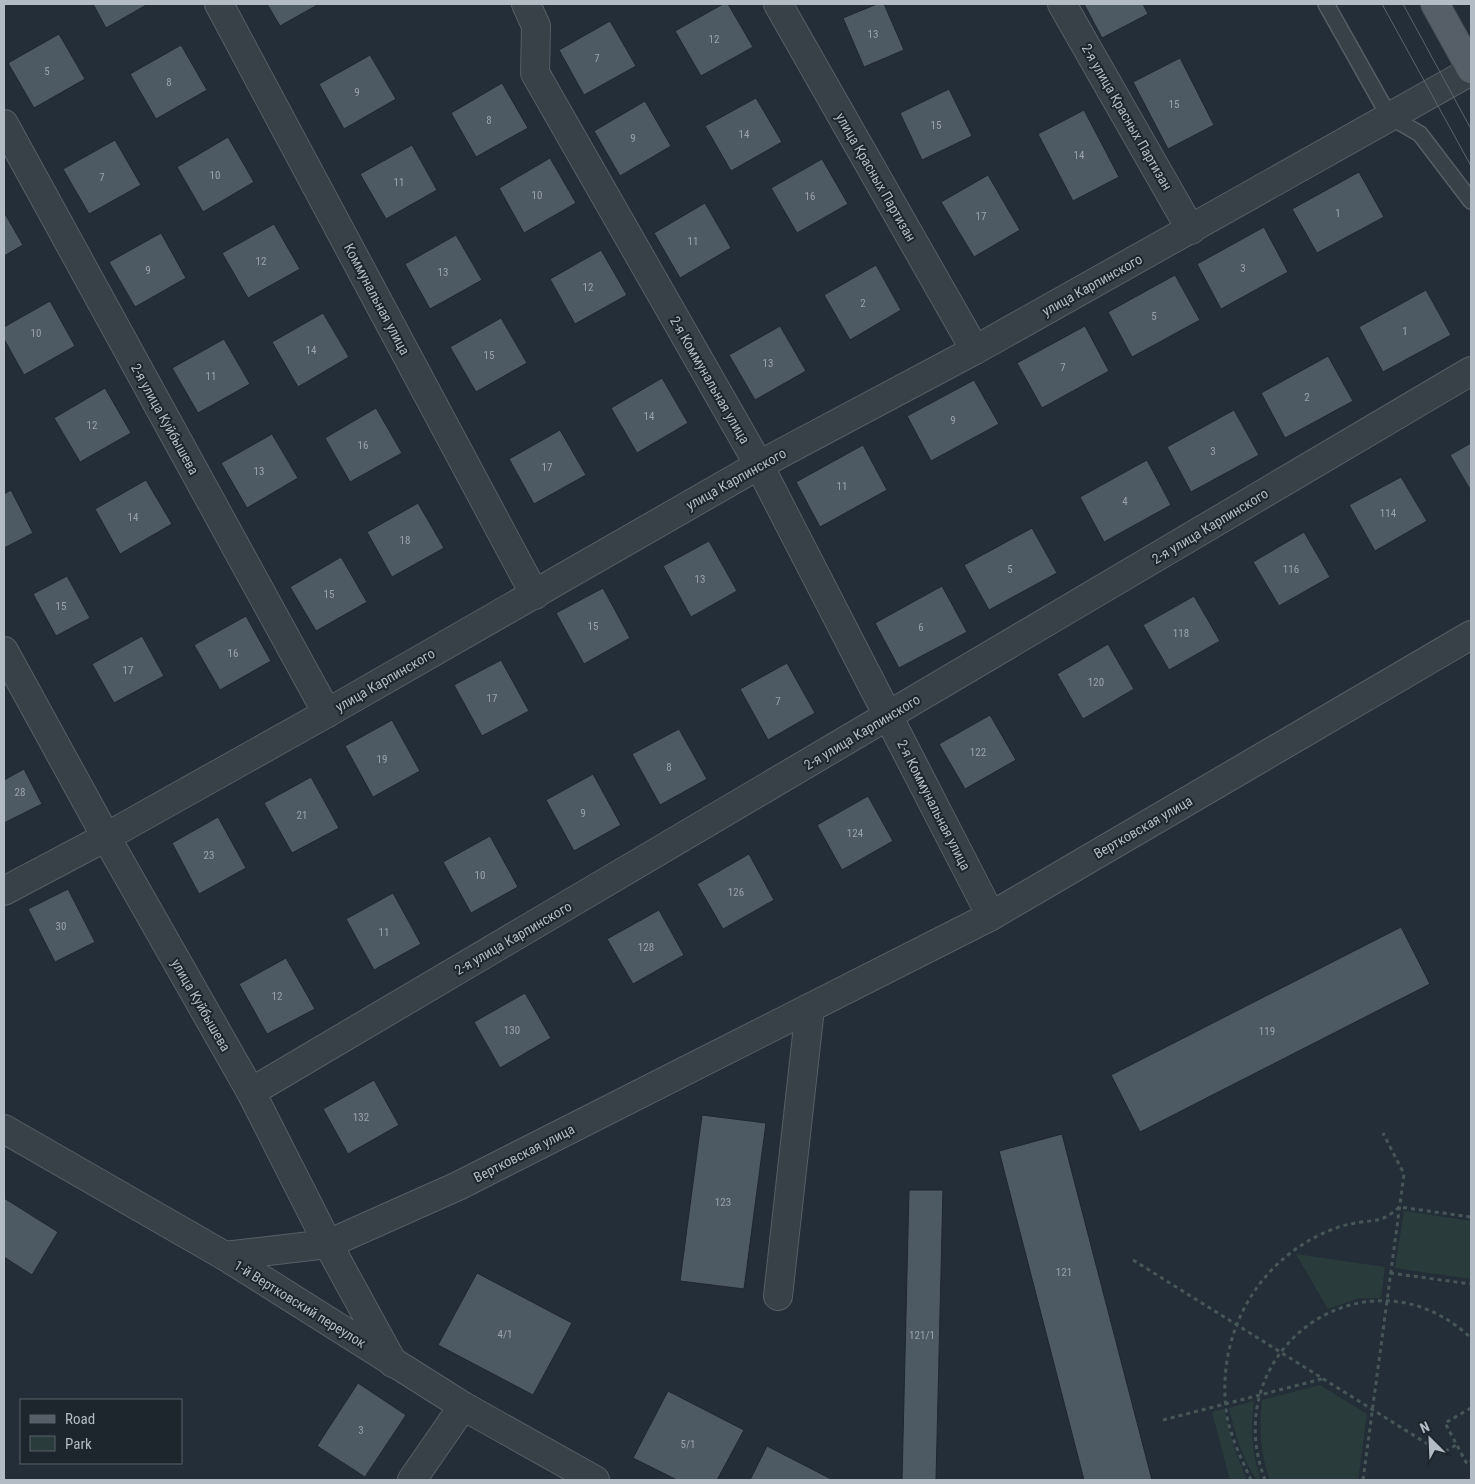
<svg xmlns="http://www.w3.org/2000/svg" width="1475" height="1484" viewBox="0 0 1475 1484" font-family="'Roboto Condensed',sans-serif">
  <rect width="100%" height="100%" fill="#242e38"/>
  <g fill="#293c3b">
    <polygon points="1404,1211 1471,1221 1471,1279 1395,1268"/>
    <polygon points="1296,1254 1385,1267 1381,1298 1359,1298 1328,1309"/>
    <path d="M1320,1385l47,29 -9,66h-88c-10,-26 -11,-52 -8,-80z"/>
    <path d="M1254,1401c-4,27 -2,54 7,79h-4c-15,-20 -22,-47 -28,-72z"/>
    <polygon points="1224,1409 1235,1451 1247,1480 1230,1480 1212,1412"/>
  </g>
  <g fill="#4d5963" stroke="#1f272f">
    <polygon points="93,4 148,4 106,28"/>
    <polygon points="267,4 319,4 280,26"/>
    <polygon points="723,4 728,4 753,47 701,76 675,31"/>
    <polygon points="877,4 884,4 904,50 864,67 843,18"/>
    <polygon points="1084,4 1143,4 1148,14 1102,38"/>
    <polygon points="610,21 636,66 584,95 559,50"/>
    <polygon points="59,34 85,79 34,108 8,63"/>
    <polygon points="181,45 207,90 156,119 130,74"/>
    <polygon points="370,55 396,99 344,129 319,84"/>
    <polygon points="1180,58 1214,125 1168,149 1133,82"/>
    <polygon points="502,83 528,128 476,157 451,113"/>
    <polygon points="949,89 972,136 922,160 900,113"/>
    <polygon points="756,98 782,142 731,171 705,126"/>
    <polygon points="645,101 671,146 620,176 594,131"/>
    <polygon points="1084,110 1119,177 1073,201 1038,134"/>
    <polygon points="228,137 254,182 203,212 177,167"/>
    <polygon points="115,140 141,185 89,214 63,169"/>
    <polygon points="412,145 437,190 386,219 360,174"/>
    <polygon points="550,158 576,203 524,233 499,188"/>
    <polygon points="822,159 848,204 797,233 771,188"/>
    <polygon points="1359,172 1384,217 1317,253 1292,209"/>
    <polygon points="988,175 1020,230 974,257 941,202"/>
    <polygon points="705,203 731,248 680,278 654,233"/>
    <polygon points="4,212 23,245 4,256"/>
    <polygon points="274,224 300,269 248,298 222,253"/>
    <polygon points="1264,227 1288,272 1221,309 1197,264"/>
    <polygon points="161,233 186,278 135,307 109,262"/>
    <polygon points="456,235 482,280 430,309 405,264"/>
    <polygon points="601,250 627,295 575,324 550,279"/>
    <polygon points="876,265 901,310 850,340 824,295"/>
    <polygon points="1175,275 1200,320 1132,357 1108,312"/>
    <polygon points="1426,290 1451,335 1383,372 1359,327"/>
    <polygon points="50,301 75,346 24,375 4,339 4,327"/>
    <polygon points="323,313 349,357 298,387 272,342"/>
    <polygon points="501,318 527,363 476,392 450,347"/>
    <polygon points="780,326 806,371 755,400 729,355"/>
    <polygon points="1085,326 1109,371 1042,408 1017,363"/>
    <polygon points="224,339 250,384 198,413 172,368"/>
    <polygon points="1328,356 1353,401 1285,438 1261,393"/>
    <polygon points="662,378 688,423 637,453 611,408"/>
    <polygon points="974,380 999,424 931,461 907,416"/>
    <polygon points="105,388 131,433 80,462 54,418"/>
    <polygon points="376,408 402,453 350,482 325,438"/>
    <polygon points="1234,410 1259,455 1191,492 1167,447"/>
    <polygon points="560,430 586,475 534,504 509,459"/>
    <polygon points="272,434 298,478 247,508 221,463"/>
    <polygon points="1471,443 1471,491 1450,455"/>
    <polygon points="863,445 887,490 820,527 796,482"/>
    <polygon points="1147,460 1171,505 1104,542 1080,497"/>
    <polygon points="1401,477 1427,521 1375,551 1349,505"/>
    <polygon points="146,480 172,524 120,554 95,509"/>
    <polygon points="11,490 33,533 4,548 4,494"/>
    <polygon points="418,503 444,548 392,577 367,532"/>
    <polygon points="1032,528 1057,573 989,610 964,565"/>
    <polygon points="1304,532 1330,577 1279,606 1253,562"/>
    <polygon points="709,541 737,591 691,617 663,566"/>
    <polygon points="341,557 367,602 316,631 290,587"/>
    <polygon points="67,576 90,618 56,636 33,594"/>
    <polygon points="942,586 967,632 899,668 875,623"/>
    <polygon points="603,588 630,638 584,664 556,613"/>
    <polygon points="1194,596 1220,641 1169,670 1143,625"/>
    <polygon points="246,616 271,661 220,690 194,645"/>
    <polygon points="142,636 164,676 114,703 92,664"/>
    <polygon points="1108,644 1134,689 1083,719 1057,674"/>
    <polygon points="501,660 529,711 482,736 454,685"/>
    <polygon points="787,663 815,713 768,740 740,689"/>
    <polygon points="990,715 1016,760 965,789 939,744"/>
    <polygon points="392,720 420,771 373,797 345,746"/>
    <polygon points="679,729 707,779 660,805 632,754"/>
    <polygon points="24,769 42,804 4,823 4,780"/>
    <polygon points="593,774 621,825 574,851 546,800"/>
    <polygon points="311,777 339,828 292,853 264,803"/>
    <polygon points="868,796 893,841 842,870 817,825"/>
    <polygon points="218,817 246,868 199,894 172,843"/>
    <polygon points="490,836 518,887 471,913 443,862"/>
    <polygon points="749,854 774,900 723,929 697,884"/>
    <polygon points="68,889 95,942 55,962 28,909"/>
    <polygon points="393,893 421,944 374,970 346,919"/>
    <polygon points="659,910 684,955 633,984 607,939"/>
    <polygon points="1401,927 1430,984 1140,1132 1111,1075"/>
    <polygon points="286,958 315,1009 267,1034 239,984"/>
    <polygon points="525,993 551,1038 500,1068 474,1022"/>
    <polygon points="374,1080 399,1125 348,1154 323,1109"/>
    <polygon points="702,1115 766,1123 744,1289 680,1281"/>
    <polygon points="1062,1134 1152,1480 1084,1480 1046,1333 999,1151"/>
    <polygon points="909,1190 943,1190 936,1480 902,1480"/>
    <polygon points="4,1198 58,1232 32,1275 4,1257"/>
    <polygon points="477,1273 572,1323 533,1395 438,1345"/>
    <polygon points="358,1383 406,1415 365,1477 317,1446"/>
    <polygon points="668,1391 744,1430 717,1480 677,1480 633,1458"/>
    <polygon points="767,1446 833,1480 750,1480"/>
  </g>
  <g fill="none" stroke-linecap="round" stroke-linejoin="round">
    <g stroke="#565e66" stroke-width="18">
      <polyline id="service" points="1326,4 1389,116 1420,134 1471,201"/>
    </g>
    <g stroke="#565e66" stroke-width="30">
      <g id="minor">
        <polyline points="219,4 535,595"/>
        <polyline points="526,4 536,26 535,73 759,465 991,916"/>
        <polyline points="778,4 975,350"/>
        <polyline points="1062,4 1191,230"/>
        <polyline points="4,124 327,713"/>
        <polyline points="4,651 106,837 251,1092 328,1244 393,1363"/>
        <polyline points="4,891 106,837 327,713 759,465 975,350 1471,71"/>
        <polyline points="251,1092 1471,371"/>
        <polyline points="4,1129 225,1256 463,1406 595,1480"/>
        <polyline points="225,1256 328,1244 458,1186 991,916 1471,635"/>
        <polyline points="778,1296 810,1008"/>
        <polyline points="412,1480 463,1406"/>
      </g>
    </g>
    <g stroke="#414951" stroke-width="30">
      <polyline id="primary" points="1435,4 1471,69"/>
    </g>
    <g stroke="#465758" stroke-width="3" stroke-dasharray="4 4" stroke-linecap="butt">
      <polyline points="1133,1260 1442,1453 1456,1445"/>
      <polyline points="1390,1273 1471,1284"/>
      <polyline points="1471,1408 1445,1423 1467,1464 1471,1461"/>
      <polyline points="1163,1420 1322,1379"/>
      <path d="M1251,1480c-9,-20 -20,-42 -24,-64 -12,-76 26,-152 99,-184 7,-3 17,-7 25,-8 21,-5 31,0 48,-17l72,10"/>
      <path d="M1265,1480c-50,-131 103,-239 206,-142"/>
      <polyline points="1363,1480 1404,1174 1383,1133"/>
    </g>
    <use href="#service" stroke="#384048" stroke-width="15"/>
    <use href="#minor" stroke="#384048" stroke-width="28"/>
    <use href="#primary" stroke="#565f68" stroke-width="28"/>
    <g stroke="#5a646f" stroke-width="1">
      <polyline points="1382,4 1471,166"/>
      <polyline points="1403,4 1471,129"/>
    </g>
  </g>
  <g text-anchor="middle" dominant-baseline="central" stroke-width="4" stroke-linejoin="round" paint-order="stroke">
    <g font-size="11" fill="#9aa2ac">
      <text x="873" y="34">13</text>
      <text x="714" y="39">12</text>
      <text x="597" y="58">7</text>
      <text x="47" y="71">5</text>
      <text x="169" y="82">8</text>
      <text x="357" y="92">9</text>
      <text x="1174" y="104">15</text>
      <text x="489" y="120">8</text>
      <text x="936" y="125">15</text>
      <text x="744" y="134">14</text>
      <text x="633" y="138">9</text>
      <text x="1079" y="155">14</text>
      <text x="215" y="175">10</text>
      <text x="102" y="177">7</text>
      <text x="399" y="182">11</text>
      <text x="537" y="195">10</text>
      <text x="810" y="196">16</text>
      <text x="1338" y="213">1</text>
      <text x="981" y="216">17</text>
      <text x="693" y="241">11</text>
      <text x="261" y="261">12</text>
      <text x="1243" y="268">3</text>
      <text x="148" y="270">9</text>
      <text x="443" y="272">13</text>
      <text x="588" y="287">12</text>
      <text x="863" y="303">2</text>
      <text x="1154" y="316">5</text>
      <text x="1405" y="331">1</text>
      <text x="36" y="333">10</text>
      <text x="311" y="350">14</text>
      <text x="489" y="355">15</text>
      <text x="768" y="363">13</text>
      <text x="1063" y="367">7</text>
      <text x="211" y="376">11</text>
      <text x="1307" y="397">2</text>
      <text x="649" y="416">14</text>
      <text x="953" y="420">9</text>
      <text x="92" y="425">12</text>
      <text x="363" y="445">16</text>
      <text x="1213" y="451">3</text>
      <text x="547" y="467">17</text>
      <text x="259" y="471">13</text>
      <text x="842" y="486">11</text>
      <text x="1125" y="501">4</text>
      <text x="1388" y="513">114</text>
      <text x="133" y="517">14</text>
      <text x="405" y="540">18</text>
      <text x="1010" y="569">5</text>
      <text x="1291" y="569">116</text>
      <text x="700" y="579">13</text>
      <text x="329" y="594">15</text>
      <text x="61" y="606">15</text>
      <text x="593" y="626">15</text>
      <text x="921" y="627">6</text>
      <text x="1181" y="633">118</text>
      <text x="233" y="653">16</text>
      <text x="128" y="670">17</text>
      <text x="1096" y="682">120</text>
      <text x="492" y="698">17</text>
      <text x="778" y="701">7</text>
      <text x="978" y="752">122</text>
      <text x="382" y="759">19</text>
      <text x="669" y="767">8</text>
      <text x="20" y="792">28</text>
      <text x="583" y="813">9</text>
      <text x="302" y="815">21</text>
      <text x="855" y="833">124</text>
      <text x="209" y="855">23</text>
      <text x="480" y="875">10</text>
      <text x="736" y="892">126</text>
      <text x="61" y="926">30</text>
      <text x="384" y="932">11</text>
      <text x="646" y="947">128</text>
      <text x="277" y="996">12</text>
      <text x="512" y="1030">130</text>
      <text x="1267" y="1031">119</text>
      <text x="361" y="1117">132</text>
      <text x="723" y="1202">123</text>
      <text x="1064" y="1272">121</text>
      <text x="505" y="1334">4/1</text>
      <text x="922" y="1335">121/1</text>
      <text x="361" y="1430">3</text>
      <text x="688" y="1444">5/1</text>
    </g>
    <g font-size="14" fill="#b3bbc4" stroke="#1d252d">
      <text transform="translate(1127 117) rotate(60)">2-я улица Красных Партизан</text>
      <text transform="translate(876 177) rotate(60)">улица Красных Партизан</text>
      <text transform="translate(1092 285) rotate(-29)">улица Карпинского</text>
      <text transform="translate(377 299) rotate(62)">Коммунальная улица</text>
      <text transform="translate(710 380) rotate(60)">2-я Коммунальная улица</text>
      <text transform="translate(165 419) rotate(61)">2-я улица Куйбышева</text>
      <text transform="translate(736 479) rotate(-29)">улица Карпинского</text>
      <text transform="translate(1210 526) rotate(-31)">2-я улица Карпинского</text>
      <text transform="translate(385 680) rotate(-30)">улица Карпинского</text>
      <text transform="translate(862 732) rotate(-31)">2-я улица Карпинского</text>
      <text transform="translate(934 805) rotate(63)">2-я Коммунальная улица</text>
      <text transform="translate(1143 827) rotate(-30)">Вертковская улица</text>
      <text transform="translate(513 938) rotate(-30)">2-я улица Карпинского</text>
      <text transform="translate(201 1005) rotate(60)">улица Куйбышева</text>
      <text transform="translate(524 1153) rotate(-27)">Вертковская улица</text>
      <text transform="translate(300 1304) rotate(32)">1-й Вертковский переулок</text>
    </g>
  </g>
  <rect width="1475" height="1484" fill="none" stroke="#b3bbc4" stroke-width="10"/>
  <rect x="20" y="1399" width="162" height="65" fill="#1d252d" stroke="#596169"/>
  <rect x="30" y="1415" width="25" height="8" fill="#565f68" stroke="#596169"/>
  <text x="65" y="1424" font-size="15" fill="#b3bbc4">Road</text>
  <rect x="30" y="1436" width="25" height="15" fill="#293c3b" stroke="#596169"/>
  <text x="65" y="1449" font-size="15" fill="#b3bbc4">Park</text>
  <g transform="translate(1430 1439) rotate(336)" stroke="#1d252d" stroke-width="4" paint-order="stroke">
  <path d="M0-4L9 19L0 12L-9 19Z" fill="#b3bbc4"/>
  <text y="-8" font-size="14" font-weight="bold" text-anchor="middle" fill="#b3bbc4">N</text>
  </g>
</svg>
